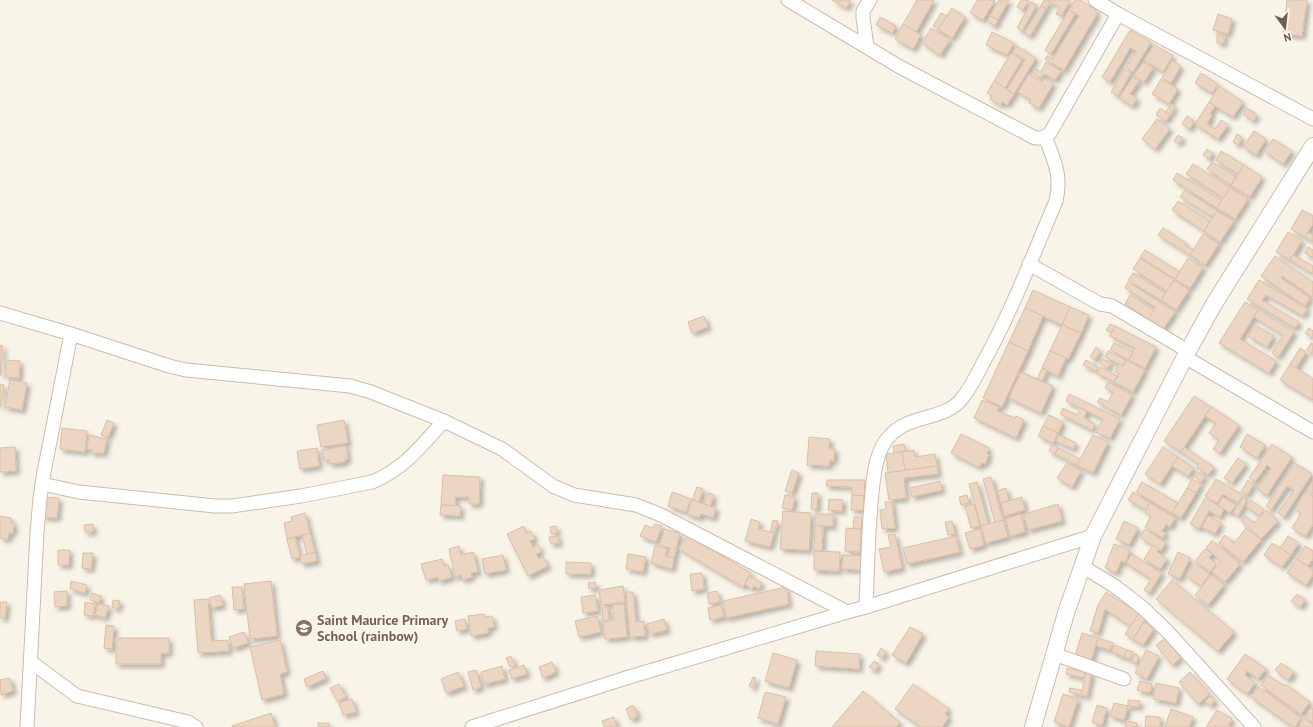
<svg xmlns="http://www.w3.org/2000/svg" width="1313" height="727" viewBox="0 0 1313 727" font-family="'PT Sans',sans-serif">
  <defs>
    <filter id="shadow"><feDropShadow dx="3.5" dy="3.5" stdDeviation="2" flood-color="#0004"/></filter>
  </defs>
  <rect width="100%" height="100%" fill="#f9f4e8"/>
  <g fill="#ebd6c3" stroke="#dcbfa6" filter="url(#shadow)">
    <polygon points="832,0 851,0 846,8"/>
    <polygon points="917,0 934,0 916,32 903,24"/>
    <polygon points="977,0 995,0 983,20 970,13"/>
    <polygon points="999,0 1009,0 998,20 990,16"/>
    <polygon points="1021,0 1029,0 1023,10 1017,7"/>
    <polygon points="1044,0 1050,2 1046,9 1041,6"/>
    <polygon points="1047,0 1071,0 1061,16 1056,14 1060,7"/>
    <polygon points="1075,0 1080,0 1095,9 1097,14 1064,70 1045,59 1047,56 1053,59 1079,16 1069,10"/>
    <polygon points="1287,0 1307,0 1302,36 1283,34"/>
    <polygon points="1031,2 1037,5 1022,31 1017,28"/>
    <polygon points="1041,6 1046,9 1030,36 1024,33"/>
    <polygon points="952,8 965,17 952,38 938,29"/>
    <polygon points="1069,10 1075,14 1051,54 1045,50"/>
    <polygon points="941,13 947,16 938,29 933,26"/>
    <polygon points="1218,14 1232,19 1228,34 1213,30"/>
    <polygon points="990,16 998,20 995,26 987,21"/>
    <polygon points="880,17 896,26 892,33 876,25"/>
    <polygon points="903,24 921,35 913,49 895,39"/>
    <polygon points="931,28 950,40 940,55 922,43"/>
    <polygon points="1130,30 1151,42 1133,72 1126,68 1136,51 1130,48 1110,82 1102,77"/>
    <polygon points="992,32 1014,43 1007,55 986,45"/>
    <rect x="1217" y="35" width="7" height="8"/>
    <polygon points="1155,45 1173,56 1163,72 1144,60"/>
    <polygon points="1017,46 1036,58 1014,94 1007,89 1025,60 1013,52"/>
    <polygon points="1011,53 1022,60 1005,88 994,81"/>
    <polygon points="1172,61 1181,66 1171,83 1162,78"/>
    <polygon points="1046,62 1061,71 1055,80 1044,74 1041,78 1034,74 1036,69 1041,72"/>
    <polygon points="1143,62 1153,68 1144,82 1134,75"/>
    <polygon points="1124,69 1131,73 1118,96 1111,92"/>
    <polygon points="1201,73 1218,84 1212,93 1195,83"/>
    <polygon points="1029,74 1042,82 1044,78 1053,84 1039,108 1029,103 1031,100 1018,92"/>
    <polygon points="1133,77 1139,81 1130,94 1137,99 1132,106 1119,98"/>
    <polygon points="1161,79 1178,89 1169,104 1152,94"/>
    <polygon points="994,81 1014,94 1007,105 1002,102 1001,105 990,99 992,96 987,93"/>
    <polygon points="1219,86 1243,102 1233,117 1209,102"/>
    <polygon points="1209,102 1215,106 1210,114 1212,115 1207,124 1215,129 1221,120 1228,125 1218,139 1195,124"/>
    <polygon points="1171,104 1175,106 1170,115 1166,112"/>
    <polygon points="1160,108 1170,115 1166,121 1156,115"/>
    <polygon points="1247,108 1257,115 1253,121 1243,114"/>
    <polygon points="1187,116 1194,121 1190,129 1182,124"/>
    <polygon points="1157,119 1170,129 1155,149 1142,139"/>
    <polygon points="1254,131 1266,139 1256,155 1243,147"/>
    <polygon points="1237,134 1242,137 1238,145 1233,142"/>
    <polygon points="1178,135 1183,138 1178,144 1174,141"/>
    <polygon points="1273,139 1292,151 1283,164 1264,151"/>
    <polygon points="1207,149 1213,153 1209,159 1203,155"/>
    <polygon points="1221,151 1244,165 1238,174 1216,160"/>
    <polygon points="1212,162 1236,177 1231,185 1207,169"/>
    <polygon points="1193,164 1230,188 1224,198 1186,174"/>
    <polygon points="1244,165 1262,177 1250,197 1231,185"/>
    <polygon points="1177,173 1222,201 1217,208 1173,180"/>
    <polygon points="1230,188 1248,199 1235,219 1217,208"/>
    <polygon points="1185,190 1217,211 1213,217 1180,197"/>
    <polygon points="1178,201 1210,221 1204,231 1172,210"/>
    <polygon points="1302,210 1313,216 1313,224 1305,237 1291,229"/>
    <polygon points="1217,211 1234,221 1220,242 1204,231"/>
    <polygon points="1163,228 1186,243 1185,245 1193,250 1190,255 1158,235"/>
    <polygon points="1288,232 1302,241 1290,260 1276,252"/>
    <polygon points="1308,232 1313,235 1313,242 1305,237"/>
    <polygon points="1203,234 1219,244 1205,265 1190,255"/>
    <polygon points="1308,247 1313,250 1313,258 1305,253"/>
    <polygon points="1145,250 1180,272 1175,279 1140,257"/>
    <polygon points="1293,255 1313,266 1313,274 1290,260"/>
    <polygon points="1275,256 1313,282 1313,297 1282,276 1281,278 1310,298 1305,306 1261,276"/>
    <polygon points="1140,258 1174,280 1167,291 1133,269"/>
    <polygon points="1188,258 1203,268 1190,288 1175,279"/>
    <polygon points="1133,273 1165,293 1161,300 1128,280"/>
    <polygon points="1174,280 1189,290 1176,310 1161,300"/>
    <polygon points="1259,280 1307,309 1303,316 1266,295 1262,300 1299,322 1295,328 1247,299"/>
    <polygon points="1128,282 1175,312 1163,329 1148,319 1155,307 1125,288"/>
    <polygon points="1033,290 1070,307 1062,325 1025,308"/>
    <polygon points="1130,295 1154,310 1148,319 1125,304"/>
    <polygon points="1245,302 1258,310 1240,339 1276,361 1269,373 1219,343"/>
    <polygon points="1070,307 1089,315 1081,333 1062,325"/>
    <polygon points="1025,308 1043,316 1028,351 1009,342"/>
    <polygon points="1258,310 1294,332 1278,357 1272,353 1283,335 1254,317"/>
    <polygon points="704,316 708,327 692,333 688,322"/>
    <polygon points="1110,324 1115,326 1112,333 1106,330"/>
    <polygon points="1062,325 1081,333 1068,359 1050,351"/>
    <polygon points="1255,325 1274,336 1267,347 1248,336"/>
    <polygon points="1115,326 1156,347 1145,368 1129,360 1135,348 1110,336"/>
    <polygon points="1309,328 1313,331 1313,338 1305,333"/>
    <polygon points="1009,342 1028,351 1002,407 983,398"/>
    <polygon points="1114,343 1133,352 1129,360 1110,350"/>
    <polygon points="1311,343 1313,344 1313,354 1307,350"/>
    <polygon points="0,345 3,346 1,375 0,375"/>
    <polygon points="1096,347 1100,350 1095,360 1090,357"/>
    <polygon points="1300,348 1306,352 1296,368 1290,364"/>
    <polygon points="1050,351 1066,358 1058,376 1042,368"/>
    <polygon points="1108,351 1126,360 1123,366 1105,357"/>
    <polygon points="1103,359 1111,363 1108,368 1100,364"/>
    <polygon points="6,360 20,361 19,378 5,377"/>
    <polygon points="1086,360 1098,367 1096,371 1083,365"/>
    <polygon points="1126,360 1145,370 1133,392 1114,382 1119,374 1115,372 1119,364 1123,366"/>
    <polygon points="1290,364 1313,379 1313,400 1280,380"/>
    <polygon points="1101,367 1117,376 1114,382 1097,373"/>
    <polygon points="1042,368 1047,370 1042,381 1037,379"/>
    <polygon points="1021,372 1053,386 1041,413 1009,398"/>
    <polygon points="10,380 27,383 22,410 5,407"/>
    <polygon points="1108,382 1132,395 1121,415 1097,402 1100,398 1108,402 1113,392 1105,388"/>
    <polygon points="0,384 4,385 1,407 0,407"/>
    <polygon points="1069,394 1120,419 1110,438 1096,432 1103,419 1066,401"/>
    <polygon points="1194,396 1211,407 1181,452 1164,441"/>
    <polygon points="982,400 999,407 997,411 1015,418 1016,416 1024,420 1016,438 974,418"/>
    <polygon points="1211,407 1239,425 1220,453 1213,449 1219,440 1209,433 1216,423 1205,416"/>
    <polygon points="1063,408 1077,415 1081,408 1087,411 1084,418 1095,424 1092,430 1060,414"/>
    <polygon points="1049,415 1063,422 1058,433 1043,426"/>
    <polygon points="107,420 114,423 108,437 101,435"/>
    <polygon points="344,420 348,443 321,447 317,425"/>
    <polygon points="1043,426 1058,433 1053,443 1038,436"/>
    <polygon points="62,428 87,431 85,452 60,449"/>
    <polygon points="961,434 989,448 987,453 989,455 985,464 982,463 979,467 951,453"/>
    <polygon points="1247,434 1265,445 1257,458 1240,447"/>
    <polygon points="89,435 107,439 104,453 91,453 92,450 87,449"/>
    <polygon points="1059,435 1076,443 1073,449 1056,441"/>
    <polygon points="1093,435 1108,442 1093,473 1077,465"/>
    <polygon points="809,437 830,439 829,448 835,449 834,461 830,460 829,466 807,465"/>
    <polygon points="904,444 905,451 894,453 893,446"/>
    <polygon points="1272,444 1292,457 1267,495 1257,489 1271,469 1267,465 1255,482 1249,478"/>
    <polygon points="1052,445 1058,448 1055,454 1049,451"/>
    <polygon points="346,446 348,459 344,460 345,462 330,464 329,460 324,461 322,450"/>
    <polygon points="15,447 16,471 0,472 0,448"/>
    <polygon points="1163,447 1178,457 1160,484 1145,474"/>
    <polygon points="1184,447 1214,467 1208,475 1197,468 1199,464 1181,452"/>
    <polygon points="317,448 319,466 300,469 297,451"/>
    <polygon points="1058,448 1080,459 1077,465 1055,454"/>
    <polygon points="914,450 915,457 935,454 937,466 905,471 902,452"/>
    <polygon points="902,452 905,471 888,473 886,454"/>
    <polygon points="1178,457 1194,468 1188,476 1172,466"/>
    <polygon points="1238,458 1246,464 1232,483 1224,478"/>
    <polygon points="1067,463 1081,471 1072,487 1057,478"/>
    <polygon points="1295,463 1312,474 1284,517 1278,513 1294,490 1287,486 1271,510 1266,506"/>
    <polygon points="937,466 938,474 904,478 906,498 889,500 885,473"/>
    <polygon points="792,470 799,473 792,493 785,491"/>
    <polygon points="1199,472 1205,477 1201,482 1195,477"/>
    <polygon points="443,475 480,477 479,504 469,504 469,497 455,497 455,506 441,505"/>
    <polygon points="991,477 1003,520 995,522 983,479"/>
    <polygon points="1192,479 1201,484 1196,493 1187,488"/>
    <polygon points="1216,479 1243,495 1238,503 1223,494 1217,503 1205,496"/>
    <polygon points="827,480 865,480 864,496 852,495 852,487 826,486"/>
    <polygon points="1248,480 1254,484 1247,495 1241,491"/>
    <polygon points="1313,480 1313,494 1307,490"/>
    <polygon points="940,481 942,490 912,497 910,488"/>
    <polygon points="977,482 988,524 981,526 969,484"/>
    <polygon points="1142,482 1178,503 1172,513 1136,492"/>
    <polygon points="697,487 703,489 699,502 692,500"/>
    <polygon points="1006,488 1009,501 1001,503 997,491"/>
    <polygon points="1187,488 1196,493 1181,518 1172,513"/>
    <polygon points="672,492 691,499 686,512 668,506"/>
    <polygon points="1133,492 1150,503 1146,510 1128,500"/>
    <polygon points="1305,492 1313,497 1313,524 1306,536 1292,528 1301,513 1295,509"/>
    <polygon points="708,493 714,495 710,506 704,504"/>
    <polygon points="812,493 818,493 817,509 811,509"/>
    <polygon points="785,495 795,497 792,510 782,508"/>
    <polygon points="852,495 864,496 864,510 851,510"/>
    <polygon points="967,495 969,503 961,505 959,497"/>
    <polygon points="45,497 59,498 57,518 43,517"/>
    <polygon points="1022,497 1025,510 1004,516 1001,503"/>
    <polygon points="1223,497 1236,505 1230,513 1218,505"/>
    <polygon points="1243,497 1247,500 1238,516 1233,513"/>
    <polygon points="1205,498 1224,509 1220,517 1209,511 1199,529 1190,524"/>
    <polygon points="829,499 843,500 842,511 828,510"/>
    <polygon points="692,500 716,508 713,518 701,514 699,518 687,514"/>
    <polygon points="1251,500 1264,510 1259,516 1246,506"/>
    <polygon points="885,502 892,502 895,528 882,529 880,510 886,509"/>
    <polygon points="1150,503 1175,518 1170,527 1166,525 1162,531 1166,533 1163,538 1145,527 1151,516 1145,512"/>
    <polygon points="974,504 980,526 971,528 965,506"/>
    <polygon points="1058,504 1062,521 1028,530 1024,514"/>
    <polygon points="441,505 461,506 460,516 440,515"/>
    <polygon points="1266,510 1278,521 1261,539 1241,521 1246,516 1254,523"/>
    <polygon points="783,511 811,513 809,550 780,549"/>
    <polygon points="305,513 310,533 287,539 284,523 292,521 291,517"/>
    <polygon points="816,514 833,514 833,526 815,526"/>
    <polygon points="1021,514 1025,532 1010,536 1006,519"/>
    <polygon points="0,516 11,518 11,523 14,523 13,533 9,533 8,539 0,538"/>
    <polygon points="1208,516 1221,523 1215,534 1202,527"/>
    <polygon points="854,517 862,517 861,529 853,528"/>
    <polygon points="751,519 760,522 758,529 774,533 770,547 745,541"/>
    <polygon points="773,520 778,521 774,533 770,532"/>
    <polygon points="1003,520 1008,537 986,543 981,526"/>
    <polygon points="952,521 955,534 948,535 945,522"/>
    <polygon points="1124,521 1138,528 1129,545 1116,539"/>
    <polygon points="93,524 93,532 85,532 84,525"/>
    <polygon points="655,524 662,526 656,542 640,536 645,525 653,528"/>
    <polygon points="524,526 526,533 531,531 535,539 530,541 533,547 538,544 541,552 536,554 539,559 543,557 548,566 528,576 507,534"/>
    <polygon points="556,526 557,533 551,534 550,527"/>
    <polygon points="815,526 823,526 822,551 814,551"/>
    <polygon points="846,528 861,529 860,552 845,551"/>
    <polygon points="1246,528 1261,540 1243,562 1219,543 1225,535 1234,543"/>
    <polygon points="664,529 680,533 674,558 667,557 670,548 660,545"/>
    <polygon points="980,529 984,545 970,549 965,533"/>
    <polygon points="1145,529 1166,543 1161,551 1140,537"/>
    <polygon points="310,533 315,552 307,554 302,535"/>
    <polygon points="895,534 902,568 884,572 879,549 891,547 888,535"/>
    <polygon points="687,535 751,573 743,587 679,549"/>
    <polygon points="558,536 559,543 551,544 549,537"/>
    <polygon points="956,536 960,552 907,564 903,548"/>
    <polygon points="1288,536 1299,543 1291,555 1280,548"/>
    <polygon points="295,537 300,557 292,559 287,539"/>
    <polygon points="1212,540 1240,564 1225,582 1212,572 1221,561 1206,548"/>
    <polygon points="1272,543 1291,555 1282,567 1264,555"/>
    <polygon points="1114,544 1130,550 1125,563 1121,561 1116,573 1105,568"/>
    <polygon points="655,545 667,549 665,556 674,558 672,569 651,563"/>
    <polygon points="1153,545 1159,549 1157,552 1167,559 1160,569 1144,559"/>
    <polygon points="459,546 461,555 473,552 478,572 471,573 472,577 462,580 461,575 455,577 449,549"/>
    <polygon points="1305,546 1313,551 1313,559 1308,566 1297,559"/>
    <polygon points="1205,549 1212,554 1209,558 1216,564 1210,572 1195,561"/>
    <polygon points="58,550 70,550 69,565 58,565"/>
    <polygon points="814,551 840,552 839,571 814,570"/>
    <polygon points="315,552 317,561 302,564 300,556"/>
    <polygon points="1178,552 1190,558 1180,579 1168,574"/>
    <polygon points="83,553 93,553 91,569 82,568"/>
    <polygon points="628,554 646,557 643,572 626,569"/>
    <polygon points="1132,554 1162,573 1149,593 1144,590 1151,579 1126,563"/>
    <polygon points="503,555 506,570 485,574 482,559"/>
    <polygon points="843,555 862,556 861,570 842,569"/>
    <polygon points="442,559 444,566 448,565 452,577 439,581 438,577 426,580 421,564"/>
    <polygon points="1297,559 1313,570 1313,575 1306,585 1287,573"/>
    <polygon points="566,562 591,563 591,574 566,574"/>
    <polygon points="1195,563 1210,574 1201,586 1186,575"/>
    <polygon points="702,573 704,589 692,591 690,574"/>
    <polygon points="1211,575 1224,585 1208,605 1195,595"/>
    <polygon points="749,576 762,583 759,589 754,586 752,589 745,584"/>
    <polygon points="1172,580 1234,632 1218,651 1156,599"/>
    <polygon points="71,581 87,585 85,593 70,589"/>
    <polygon points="271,581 277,636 250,639 244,584"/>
    <polygon points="595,582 596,588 589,589 588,583"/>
    <polygon points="623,586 625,602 601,605 599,590"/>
    <polygon points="232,587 242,587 244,609 234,610"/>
    <polygon points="786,587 789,604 726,618 723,601"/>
    <polygon points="67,591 67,606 55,607 54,592"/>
    <polygon points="717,591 720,602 709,604 707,593"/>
    <polygon points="626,592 633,592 636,622 644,621 645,636 630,637"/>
    <polygon points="1106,592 1139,613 1130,626 1105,609 1098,633 1090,631 1098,605"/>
    <polygon points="92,593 101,596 99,603 90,600"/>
    <polygon points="1297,594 1305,600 1300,607 1291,601"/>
    <polygon points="220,595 223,605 212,608 209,598"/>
    <polygon points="595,595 598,611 583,613 581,597"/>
    <polygon points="208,599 211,641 228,640 229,651 198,653 194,600"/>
    <polygon points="113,600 120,601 118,609 112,607"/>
    <polygon points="0,602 7,602 5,618 0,618"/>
    <polygon points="85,602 95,604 93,616 84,615"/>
    <polygon points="98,604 109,606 105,618 95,615"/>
    <polygon points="624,604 627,637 605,639 603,621 614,620 613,605"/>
    <polygon points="721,605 724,617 710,620 708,608"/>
    <polygon points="602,607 608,607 609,621 603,621"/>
    <polygon points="1139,613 1146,618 1133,639 1125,634"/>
    <polygon points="484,614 485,617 492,616 494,627 488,628 488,633 471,636 468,616"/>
    <polygon points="597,616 601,632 579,637 575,621"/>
    <polygon points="465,619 467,629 457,631 455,621"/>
    <polygon points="664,619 667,630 650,634 647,624"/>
    <polygon points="1144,622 1154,629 1143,645 1133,639"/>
    <polygon points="106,625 114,626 112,649 104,648"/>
    <polygon points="910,627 923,634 906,663 892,655"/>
    <polygon points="244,632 248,643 233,648 229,637"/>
    <polygon points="1082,633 1098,638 1091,661 1075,656"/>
    <polygon points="116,638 169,638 169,653 161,653 161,664 116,664"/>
    <polygon points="1098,638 1113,643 1110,650 1096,646"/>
    <polygon points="1165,638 1181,658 1172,665 1156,645"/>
    <polygon points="280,640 287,672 280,674 284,694 262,700 250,647"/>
    <polygon points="1114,645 1127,650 1124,657 1112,652"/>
    <polygon points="881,648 886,652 882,658 877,655"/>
    <polygon points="1127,650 1133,652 1131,659 1124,657"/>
    <polygon points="1146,650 1159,656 1147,679 1135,673"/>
    <polygon points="816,651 860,654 859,669 815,666"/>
    <polygon points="773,653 797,660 789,688 765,681"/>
    <polygon points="1135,654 1139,657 1136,664 1131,661"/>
    <polygon points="1245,654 1266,669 1258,679 1247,671 1245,675 1255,683 1247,694 1227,679"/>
    <polygon points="511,656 515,666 510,667 506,658"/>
    <polygon points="874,661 879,664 875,671 869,667"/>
    <polygon points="552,662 556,672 543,678 539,667"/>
    <polygon points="1281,663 1294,672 1288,680 1275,670"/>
    <polygon points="524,665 527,674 512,679 509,670"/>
    <polygon points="502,666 505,679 484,684 481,672"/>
    <polygon points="1067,668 1086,672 1084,678 1066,674"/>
    <polygon points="476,670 481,687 473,690 468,672"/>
    <polygon points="323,671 326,678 307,687 304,679"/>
    <polygon points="1086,671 1092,672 1087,696 1081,695"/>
    <polygon points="458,672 464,686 446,693 441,679"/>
    <polygon points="1190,672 1210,694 1198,704 1179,682"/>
    <polygon points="1268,675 1284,686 1285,684 1310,702 1301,714 1261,685"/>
    <polygon points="753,677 756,678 753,688 749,686"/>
    <polygon points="10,678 13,691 1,695 0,680"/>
    <polygon points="1140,681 1152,684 1150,693 1137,690"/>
    <polygon points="1156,683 1179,688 1176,703 1153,699"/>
    <polygon points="339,684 346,697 338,702 330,688"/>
    <polygon points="913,684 949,709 945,714 949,717 942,727 921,727 895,709"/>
    <polygon points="1259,687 1301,718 1295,727 1293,727 1251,697"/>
    <polygon points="1070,688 1082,690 1081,695 1069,692"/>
    <polygon points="863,691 900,723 896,727 832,727"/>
    <polygon points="765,692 786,697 778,724 758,718"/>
    <polygon points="1063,694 1078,699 1069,727 1054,722"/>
    <polygon points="1210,696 1215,699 1211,706 1205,702"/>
    <polygon points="352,699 356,712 343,715 339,703"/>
    <polygon points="1128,700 1140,701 1139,707 1128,706"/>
    <polygon points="1114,703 1128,706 1124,720 1110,716"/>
    <polygon points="633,705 638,716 631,720 626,709"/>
    <polygon points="1097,705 1107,708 1102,725 1092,722"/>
    <polygon points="1311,708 1313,709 1313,723 1305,717"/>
    <polygon points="1171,709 1193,717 1189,727 1165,727"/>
    <polygon points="1217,710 1232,719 1228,725 1232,727 1206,727"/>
    <polygon points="271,713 275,727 232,727 232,726"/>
    <polygon points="1146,716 1160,717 1160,727 1145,727"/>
    <polygon points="614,717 617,727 604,727 602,721"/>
    <polygon points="1304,718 1313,725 1313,727 1298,727"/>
    <polygon points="1126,721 1137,723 1136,727 1125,727"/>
    <rect x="318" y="723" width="11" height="4"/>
  </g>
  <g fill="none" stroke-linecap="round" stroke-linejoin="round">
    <g stroke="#cabdaf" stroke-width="15">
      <g id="minor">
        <polyline points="788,0 900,67 1035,138 1043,138 1050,133 1118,14"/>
        <polyline points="1095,0 1118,14 1313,119"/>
        <polyline points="867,47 863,18 863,11 870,0"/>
        <polyline points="1029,264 1100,304 1112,306 1188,351"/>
        <polyline points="0,313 71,334 169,366 186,370 350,386 371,392 444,421 502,449 553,486 574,495 636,505 661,515 847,612"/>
        <polyline points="1185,357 1313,432"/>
        <path d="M42,484l37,8 136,14h17l69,-10 71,-14c32,-13 49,-36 72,-61"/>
        <polyline points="1082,566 1116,587 1143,608 1168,632 1254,727"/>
        <path d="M866,607c1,-30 2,-60 4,-90 2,-21 2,-43 9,-63 3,-10 11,-20 20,-26 19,-13 50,-10 64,-31 8,-10 14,-22 20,-34 29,-52 50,-108 73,-162 6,-27 -2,-40 -11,-65"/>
        <polyline points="1054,654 1124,679"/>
        <polyline points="31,662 77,696 188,722 196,727"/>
        <polyline points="27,727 37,533 40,498 44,472 71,334"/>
        <polyline points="472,727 626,678 847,612 866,607 1093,536"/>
      </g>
    </g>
    <g stroke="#cabdaf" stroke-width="18">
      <polyline id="tertiary" points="1033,727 1067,610 1093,536 1188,351 1214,304 1313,146"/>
    </g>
    <use href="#minor" stroke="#fff" stroke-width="13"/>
    <use href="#tertiary" stroke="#fff" stroke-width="16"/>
  </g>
  <defs>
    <g id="school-disc" transform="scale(0.9)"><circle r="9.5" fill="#8d6e63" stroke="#fdf8ee"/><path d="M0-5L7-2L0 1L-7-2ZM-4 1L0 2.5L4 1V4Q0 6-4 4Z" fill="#fff"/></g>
  </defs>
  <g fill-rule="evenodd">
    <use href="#school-disc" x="304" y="628"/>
  </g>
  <g text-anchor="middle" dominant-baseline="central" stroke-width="3" stroke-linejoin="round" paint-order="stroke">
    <g font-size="14" font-weight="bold" fill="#785e54" stroke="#fdf8ee" text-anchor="start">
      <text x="317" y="620">Saint Maurice Primary<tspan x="317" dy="16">School (rainbow)</tspan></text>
    </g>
  </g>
  <g transform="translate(1285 28) rotate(165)" stroke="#fdf8ee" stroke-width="3" paint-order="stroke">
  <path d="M0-3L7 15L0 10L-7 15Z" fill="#705e4f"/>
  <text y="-6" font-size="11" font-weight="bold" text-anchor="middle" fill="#705e4f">N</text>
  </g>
</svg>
